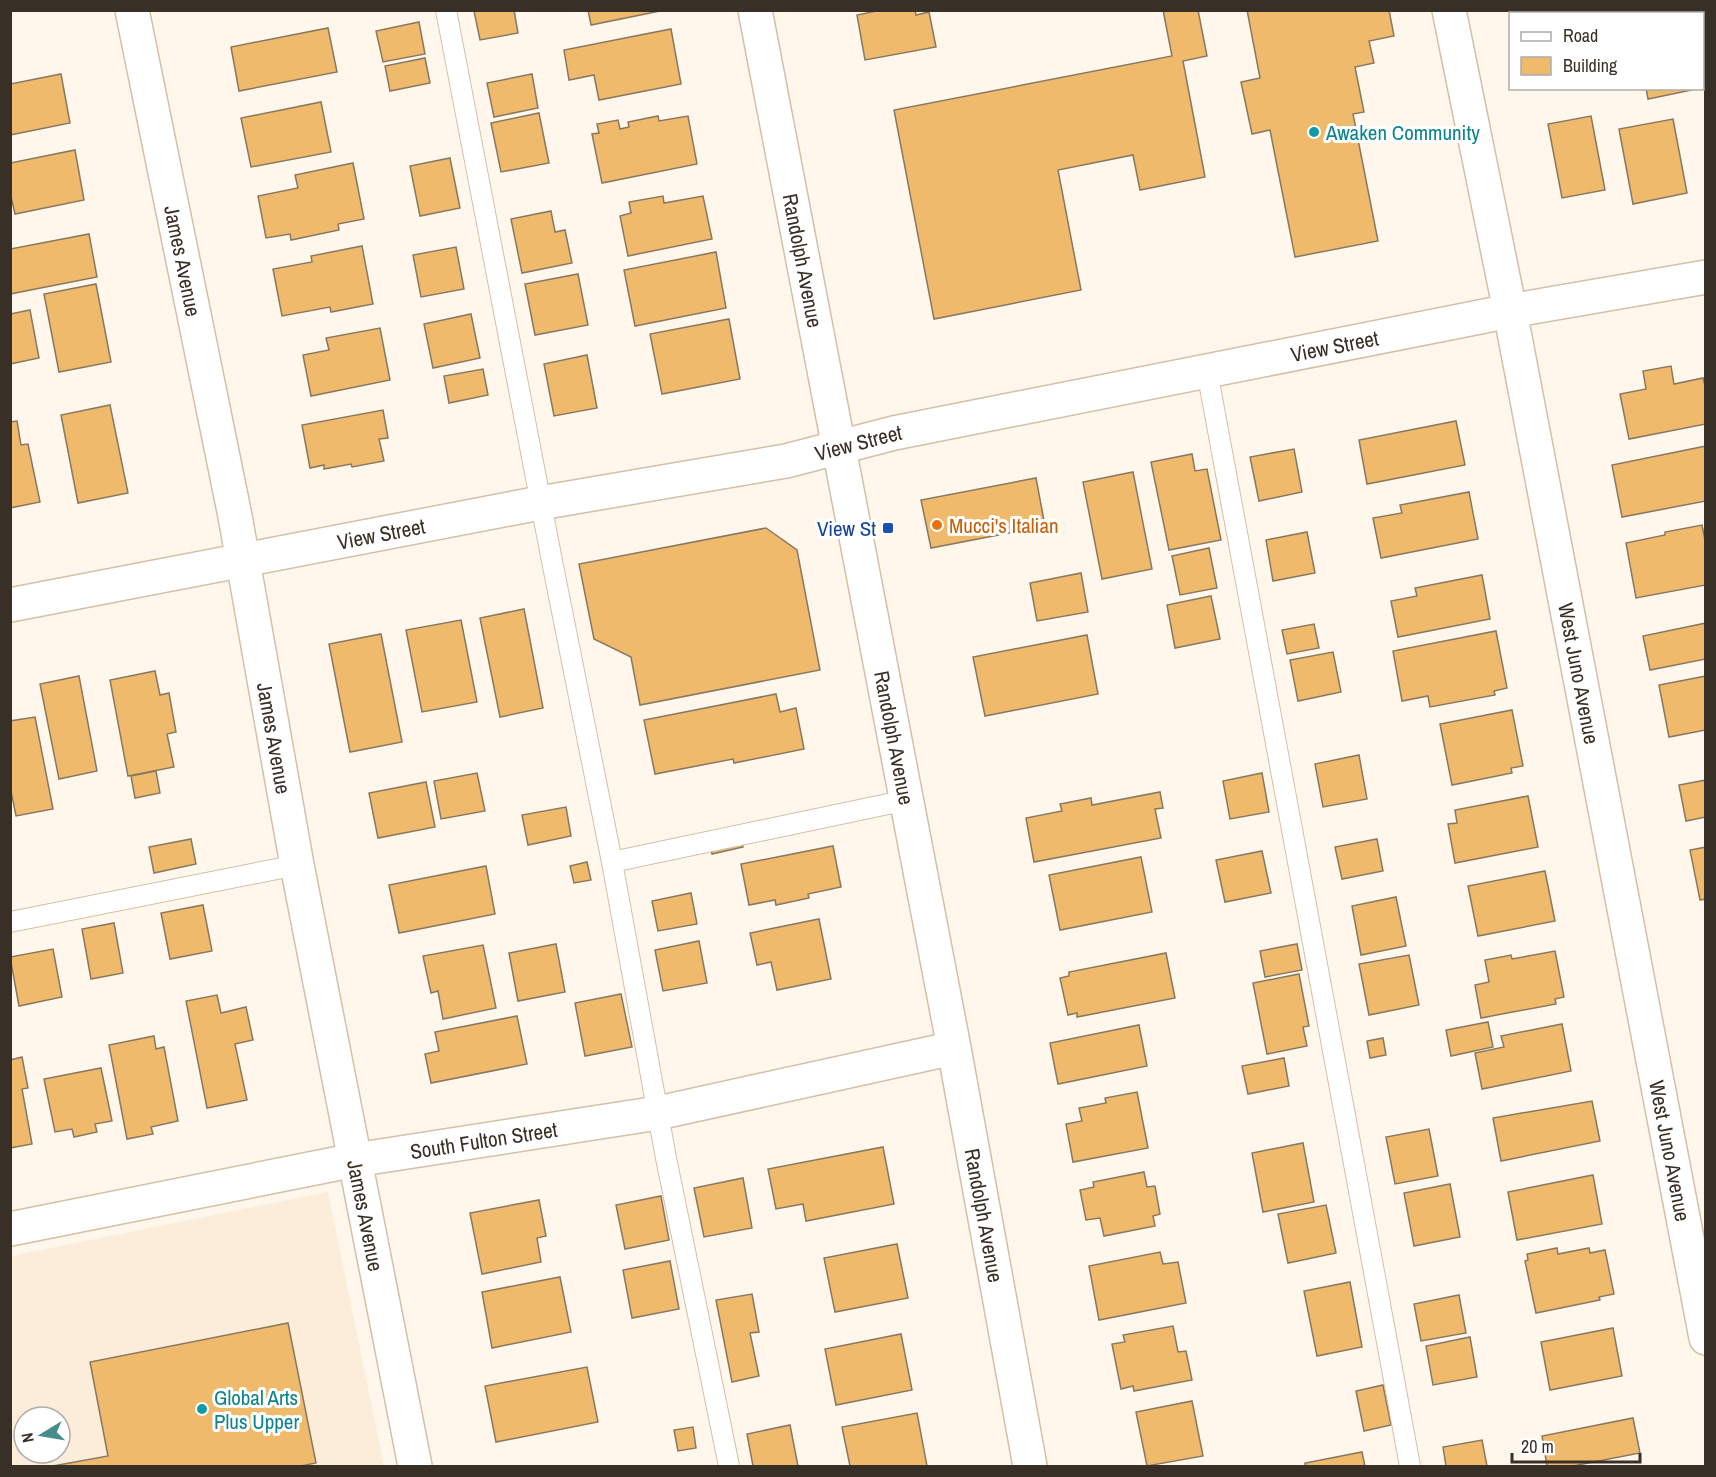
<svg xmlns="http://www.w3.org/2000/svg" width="1716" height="1477" viewBox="0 0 1716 1477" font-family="'Archivo Narrow',sans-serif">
  <rect width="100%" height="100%" fill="#fff7ec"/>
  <path fill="#fbedd9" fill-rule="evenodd" d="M328,1192l56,274h-373v-210zM24,1417h36v36h-36z"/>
  <g fill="#efba6c" stroke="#897860" stroke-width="1.5">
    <polygon points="514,10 518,33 480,40 474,11"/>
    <polygon points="588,10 665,10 591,25"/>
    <polygon points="881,10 915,10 916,15 929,12 936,47 865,60 857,15"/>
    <polygon points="1163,10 1198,10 1207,56 1183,61 1205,177 1140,190 1133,155 1058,170 1081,290 934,319 894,110 1172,56"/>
    <polygon points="1247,10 1389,10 1394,36 1369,41 1374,63 1355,67 1364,112 1353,114 1378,241 1295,257 1270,130 1252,134 1241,82 1260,78"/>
    <polygon points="419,22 425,54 383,62 376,31"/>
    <polygon points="328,28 337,72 239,91 231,47"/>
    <polygon points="671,29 681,84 599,100 594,75 569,80 564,50"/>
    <polygon points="425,58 430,83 390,91 385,66"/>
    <polygon points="61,74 70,123 10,135 10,84"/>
    <polygon points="532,74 538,108 494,117 487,83"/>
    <polygon points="1646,88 1692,88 1692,90 1648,99"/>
    <polygon points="321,102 331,152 251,167 241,118"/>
    <polygon points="539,113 549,163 501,172 491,123"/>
    <polygon points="658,116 659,121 688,116 697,164 602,183 592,134 599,133 597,124 618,120 620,129 629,127 628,122"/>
    <polygon points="1591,116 1605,190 1562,198 1548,124"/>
    <polygon points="1673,119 1687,193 1633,204 1619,129"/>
    <polygon points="75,150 84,200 15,214 10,192 10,163"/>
    <polygon points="450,158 460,208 420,216 410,166"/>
    <polygon points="353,163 364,219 338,224 339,230 291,240 290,234 266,238 258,196 298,188 295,175"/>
    <polygon points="663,196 664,203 703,196 712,239 628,256 620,216 631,213 629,202"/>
    <polygon points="551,211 555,232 565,230 572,263 522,273 511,219"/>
    <polygon points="89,234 97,277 10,294 10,249"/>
    <polygon points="362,246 373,304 331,312 330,307 282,316 273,269 312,262 311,256"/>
    <polygon points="456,247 464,289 421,297 413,255"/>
    <polygon points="716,252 726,308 635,326 624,270"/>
    <polygon points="578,274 588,325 535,335 525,284"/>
    <polygon points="96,284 111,362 59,372 44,294"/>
    <polygon points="30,310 39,358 10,364 10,314"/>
    <polygon points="471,314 480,358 433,368 424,324"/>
    <polygon points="729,319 740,379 662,394 650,334"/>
    <polygon points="380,328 390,380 311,396 303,355 329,350 326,338"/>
    <polygon points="587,355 597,408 554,416 544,364"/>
    <polygon points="1671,366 1674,384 1703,378 1706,389 1706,424 1629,439 1620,394 1646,389 1643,371"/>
    <polygon points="483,369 488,395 449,403 444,376"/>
    <polygon points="110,405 128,493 78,503 61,415"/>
    <polygon points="383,410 388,438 379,439 384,461 352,467 351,464 324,469 324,465 310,468 302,425"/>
    <polygon points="17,421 21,445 28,444 40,502 10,508 10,422"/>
    <polygon points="1456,421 1465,465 1367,484 1359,440"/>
    <polygon points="1706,446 1706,501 1622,517 1612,465"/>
    <polygon points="1294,449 1302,492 1259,501 1250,457"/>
    <polygon points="1192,454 1195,471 1207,469 1221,540 1169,550 1151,462"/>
    <polygon points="1133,472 1152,569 1102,579 1083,482"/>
    <polygon points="1036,478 1045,526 931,548 921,500"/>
    <polygon points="1469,492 1478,539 1381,558 1373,518 1402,513 1400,505"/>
    <polygon points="1702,525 1706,545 1706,585 1636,598 1626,543 1665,535 1665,532"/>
    <polygon points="766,528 797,550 820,670 640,705 631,657 594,639 579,564"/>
    <polygon points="1307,532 1315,573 1273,581 1266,540"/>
    <polygon points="1209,548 1217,588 1180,595 1172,556"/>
    <polygon points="1081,573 1088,612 1037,621 1030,583"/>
    <polygon points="1482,575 1490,619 1398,637 1391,601 1417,596 1415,588"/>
    <polygon points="1211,596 1220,639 1175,648 1167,605"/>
    <polygon points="524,609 543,708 500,717 480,618"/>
    <polygon points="461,620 477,702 422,712 406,630"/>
    <polygon points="1706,623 1706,659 1650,670 1643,636"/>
    <polygon points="1314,624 1319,648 1287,654 1282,630"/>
    <polygon points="1496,631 1507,688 1494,691 1495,695 1430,707 1428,696 1402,701 1393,651"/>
    <polygon points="381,634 402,742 350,752 329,644"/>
    <polygon points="1087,635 1098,694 985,716 973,657"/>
    <polygon points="1333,652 1341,692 1298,701 1290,660"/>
    <polygon points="155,671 160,695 169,693 176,732 167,734 174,767 128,776 110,680"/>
    <polygon points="79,676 97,771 59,779 40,684"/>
    <polygon points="1706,676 1706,730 1669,737 1659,685"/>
    <polygon points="776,694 780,712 796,708 804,749 734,763 733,759 655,774 644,720"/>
    <polygon points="1512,710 1523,766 1511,768 1512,773 1452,785 1440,724"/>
    <polygon points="35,717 53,809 16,816 10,786 10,721"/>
    <polygon points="1359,755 1367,799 1323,807 1315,764"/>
    <polygon points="156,771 160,793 135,798 131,776"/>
    <polygon points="477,773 485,811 441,819 434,781"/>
    <polygon points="1262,773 1269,812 1230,819 1223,781"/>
    <polygon points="1706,780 1706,817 1686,821 1679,785"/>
    <polygon points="426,782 435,827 378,838 369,793"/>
    <polygon points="1160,792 1163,808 1155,809 1161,838 1034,862 1026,818 1062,811 1060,804 1091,798 1092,805"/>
    <polygon points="1528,796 1538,847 1455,863 1448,824 1457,823 1455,810"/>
    <polygon points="566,807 571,836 528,845 522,815"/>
    <polygon points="739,830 743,847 712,854 708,838"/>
    <polygon points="191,839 196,864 154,873 149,847"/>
    <polygon points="1377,839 1383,871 1342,879 1335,847"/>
    <polygon points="833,846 841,887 808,894 809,898 776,905 775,900 749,905 741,864"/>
    <polygon points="1706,847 1706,899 1700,900 1690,850"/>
    <polygon points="1262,851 1271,893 1225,902 1216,860"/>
    <polygon points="1141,857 1152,912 1060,930 1049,875"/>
    <polygon points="587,862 591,880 574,883 570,866"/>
    <polygon points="486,866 495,914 399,933 389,885"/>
    <polygon points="1545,871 1555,921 1478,936 1468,886"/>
    <polygon points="691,893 697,924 658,931 652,901"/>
    <polygon points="1396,897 1406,946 1361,955 1352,906"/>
    <polygon points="203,905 212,951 170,959 161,913"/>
    <polygon points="819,919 831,979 777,990 771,962 757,965 750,933"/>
    <polygon points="114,923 123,973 91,979 82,929"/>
    <polygon points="699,941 707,983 663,991 655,950"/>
    <polygon points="556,944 565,992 518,1001 509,953"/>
    <polygon points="1297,944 1302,970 1265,977 1260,951"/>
    <polygon points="483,945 496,1008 443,1019 438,991 431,993 423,956"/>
    <polygon points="53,949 62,997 19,1006 10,957"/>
    <polygon points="1555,951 1564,997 1555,999 1556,1004 1481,1018 1475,985 1489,982 1485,960 1511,955 1512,959"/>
    <polygon points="1166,953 1175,998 1077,1017 1077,1013 1068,1015 1060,978 1069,976 1069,972"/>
    <polygon points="1409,955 1419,1005 1369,1015 1359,964"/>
    <polygon points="1299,974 1309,1026 1303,1027 1307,1046 1267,1054 1253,983"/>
    <polygon points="621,994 632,1047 585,1056 575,1003"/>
    <polygon points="217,995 221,1013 246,1007 253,1040 235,1044 247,1100 207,1108 186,1001"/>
    <polygon points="517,1016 527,1064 431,1083 425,1054 439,1051 435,1032"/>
    <polygon points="1488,1022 1493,1047 1451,1056 1446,1030"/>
    <polygon points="1562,1024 1571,1071 1482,1089 1475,1053 1504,1047 1501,1036"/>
    <polygon points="1139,1025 1147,1066 1058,1084 1050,1043"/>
    <polygon points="154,1036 156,1049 164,1047 178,1121 151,1127 153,1134 127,1139 109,1045"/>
    <polygon points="1383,1038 1386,1055 1370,1058 1367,1041"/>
    <polygon points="22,1057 28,1088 22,1089 32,1144 10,1148 10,1060"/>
    <polygon points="1284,1058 1289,1086 1248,1094 1242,1066"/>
    <polygon points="101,1068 112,1121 95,1124 97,1132 74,1137 72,1129 55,1132 44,1079"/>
    <polygon points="1137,1092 1148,1148 1073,1162 1066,1124 1082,1121 1079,1108 1106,1103 1105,1098"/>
    <polygon points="1592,1101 1600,1141 1501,1161 1493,1118"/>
    <polygon points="1429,1129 1438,1176 1395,1184 1386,1137"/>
    <polygon points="1303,1143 1314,1202 1263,1212 1252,1153"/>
    <polygon points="883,1147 894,1204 806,1221 803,1204 776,1209 768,1169"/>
    <polygon points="1144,1172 1147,1187 1155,1186 1160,1214 1153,1216 1155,1226 1104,1236 1100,1218 1086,1220 1080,1190 1094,1187 1093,1182"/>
    <polygon points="1593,1175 1602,1224 1517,1240 1508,1192"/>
    <polygon points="743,1178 752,1228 704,1237 694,1188"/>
    <polygon points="1450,1184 1460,1237 1414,1246 1404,1193"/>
    <polygon points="661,1196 669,1240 625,1249 616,1205"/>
    <polygon points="539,1200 546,1236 537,1238 541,1262 482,1274 470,1213"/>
    <polygon points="1326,1205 1336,1253 1288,1263 1278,1214"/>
    <polygon points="897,1244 908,1298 835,1312 824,1258"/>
    <polygon points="1557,1248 1558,1254 1589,1248 1590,1253 1605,1250 1614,1294 1599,1297 1600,1300 1536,1313 1525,1261 1528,1260 1527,1254"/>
    <polygon points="1160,1252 1163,1264 1178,1262 1186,1303 1099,1320 1089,1266"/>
    <polygon points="670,1261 679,1309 632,1318 623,1270"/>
    <polygon points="560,1277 571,1332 492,1348 482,1292"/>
    <polygon points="1350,1282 1362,1347 1317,1356 1304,1291"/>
    <polygon points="752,1294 759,1332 750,1333 759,1376 732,1382 716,1300"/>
    <polygon points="1459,1295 1466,1333 1421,1341 1414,1304"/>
    <polygon points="288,1323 316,1463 301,1466 53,1466 108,1456 90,1362"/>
    <polygon points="1173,1326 1178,1352 1186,1351 1192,1380 1134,1391 1133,1386 1121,1389 1112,1344 1125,1342 1123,1335"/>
    <polygon points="1613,1328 1622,1376 1550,1390 1541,1342"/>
    <polygon points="901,1334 912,1390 836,1405 825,1349"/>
    <polygon points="1470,1337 1477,1377 1433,1385 1426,1346"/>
    <polygon points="587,1367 598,1422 496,1442 485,1386"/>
    <polygon points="1383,1385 1391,1425 1364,1431 1356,1391"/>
    <polygon points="1192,1401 1203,1456 1147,1466 1136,1412"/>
    <polygon points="917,1413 927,1466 850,1466 842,1427"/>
    <polygon points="1633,1418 1640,1453 1573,1466 1547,1466 1542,1436"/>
    <polygon points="790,1425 798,1466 753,1466 747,1434"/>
    <polygon points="693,1427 696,1448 678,1451 674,1430"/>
    <polygon points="1482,1440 1487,1466 1446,1466 1443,1447"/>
    <polygon points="1362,1452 1365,1466 1305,1466 1305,1463"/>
  </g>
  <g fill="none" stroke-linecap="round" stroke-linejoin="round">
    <g stroke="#d3c0a6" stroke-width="22">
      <g id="lane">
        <polyline points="446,10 552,561 612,862 666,1158 729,1466"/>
        <polyline points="1207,371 1410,1466"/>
        <polyline points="612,862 907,800"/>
        <polyline points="10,922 297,865"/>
      </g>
    </g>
    <g stroke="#d3c0a6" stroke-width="36">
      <g id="street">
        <path id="s1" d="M132,10l103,506 62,349 118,601"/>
        <path id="s2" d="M1449,10l61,301 196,1027"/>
        <path id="s3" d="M10,605l530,-102 246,-42 108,-28 616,-122 196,-34"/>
        <path id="s4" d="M10,1229l345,-69 303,-47 296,-65"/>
      </g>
    </g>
    <g stroke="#d3c0a6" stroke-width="36">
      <g id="secondary">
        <path id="s5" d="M755,10l199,1038 76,418"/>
      </g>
    </g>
    <use href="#lane" stroke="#fff" stroke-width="20"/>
    <use href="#street" stroke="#fff" stroke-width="33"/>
    <use href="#secondary" stroke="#fff" stroke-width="33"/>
  </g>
  <g fill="#0f9aa8" stroke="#fff" stroke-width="2">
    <circle cx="1314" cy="132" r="6"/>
    <circle cx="202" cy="1409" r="6"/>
  </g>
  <circle fill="#e8710a" stroke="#fff" stroke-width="2" cx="937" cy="525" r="6"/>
  <rect fill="#1a4fb4" stroke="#fff" stroke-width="2" x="882" y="522" width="12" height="12" rx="3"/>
  <g text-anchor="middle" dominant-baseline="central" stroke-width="6" stroke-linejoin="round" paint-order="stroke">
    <g font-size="21" fill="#0d838f" stroke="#fff" text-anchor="start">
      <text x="1326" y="132">Awaken Community</text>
      <text x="214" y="1397">Global Arts<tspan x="214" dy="24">Plus Upper</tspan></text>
    </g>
    <g font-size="21" fill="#383026" stroke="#fff">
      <text stroke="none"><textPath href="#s1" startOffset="256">James Avenue</textPath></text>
      <text stroke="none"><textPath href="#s5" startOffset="255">Randolph Avenue</textPath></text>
      <text stroke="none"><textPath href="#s3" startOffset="1350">View Street</textPath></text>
      <text stroke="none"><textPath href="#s3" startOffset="864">View Street</textPath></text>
      <text stroke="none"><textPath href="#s3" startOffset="378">View Street</textPath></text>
      <text stroke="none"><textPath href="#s2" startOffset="676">West Juno Avenue</textPath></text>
      <text stroke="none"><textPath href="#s1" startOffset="742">James Avenue</textPath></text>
      <text stroke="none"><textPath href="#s5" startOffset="741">Randolph Avenue</textPath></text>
      <text stroke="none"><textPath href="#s4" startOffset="482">South Fulton Street</textPath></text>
      <text stroke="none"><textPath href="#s2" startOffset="1162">West Juno Avenue</textPath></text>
      <text stroke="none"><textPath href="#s1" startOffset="1228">James Avenue</textPath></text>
      <text stroke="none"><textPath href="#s5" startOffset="1227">Randolph Avenue</textPath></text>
    </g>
    <g font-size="21" fill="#c56008" stroke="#fff" text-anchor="start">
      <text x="949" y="525">Mucci's Italian</text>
    </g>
    <g font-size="21" fill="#164399" stroke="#fff" text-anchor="end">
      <text x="876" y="528">View St</text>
    </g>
  </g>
  <rect width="1716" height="1477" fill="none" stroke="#383026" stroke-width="24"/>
  <rect x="1509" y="12" width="195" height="78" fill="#ffffff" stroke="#afaca8" stroke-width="1.5"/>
  <rect x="1521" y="32" width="30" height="9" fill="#ffffff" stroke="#afaca8" stroke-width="1.5"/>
  <text x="1563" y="42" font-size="18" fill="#383026">Road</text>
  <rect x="1521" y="57" width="30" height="18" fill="#efba6c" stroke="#afaca8" stroke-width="1.5"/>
  <text x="1563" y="72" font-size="18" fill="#383026">Building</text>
  <g transform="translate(42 1435) rotate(259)"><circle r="28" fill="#ffffff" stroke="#afaca8" stroke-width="1.5"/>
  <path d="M0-4.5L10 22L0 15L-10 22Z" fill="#468e8b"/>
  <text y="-9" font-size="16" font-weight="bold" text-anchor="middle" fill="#383026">N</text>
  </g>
  <path d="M1512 1453v9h128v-9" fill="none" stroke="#383026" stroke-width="3"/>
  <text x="1521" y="1453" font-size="18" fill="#383026" stroke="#ffffff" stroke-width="4.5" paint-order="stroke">20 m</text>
</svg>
